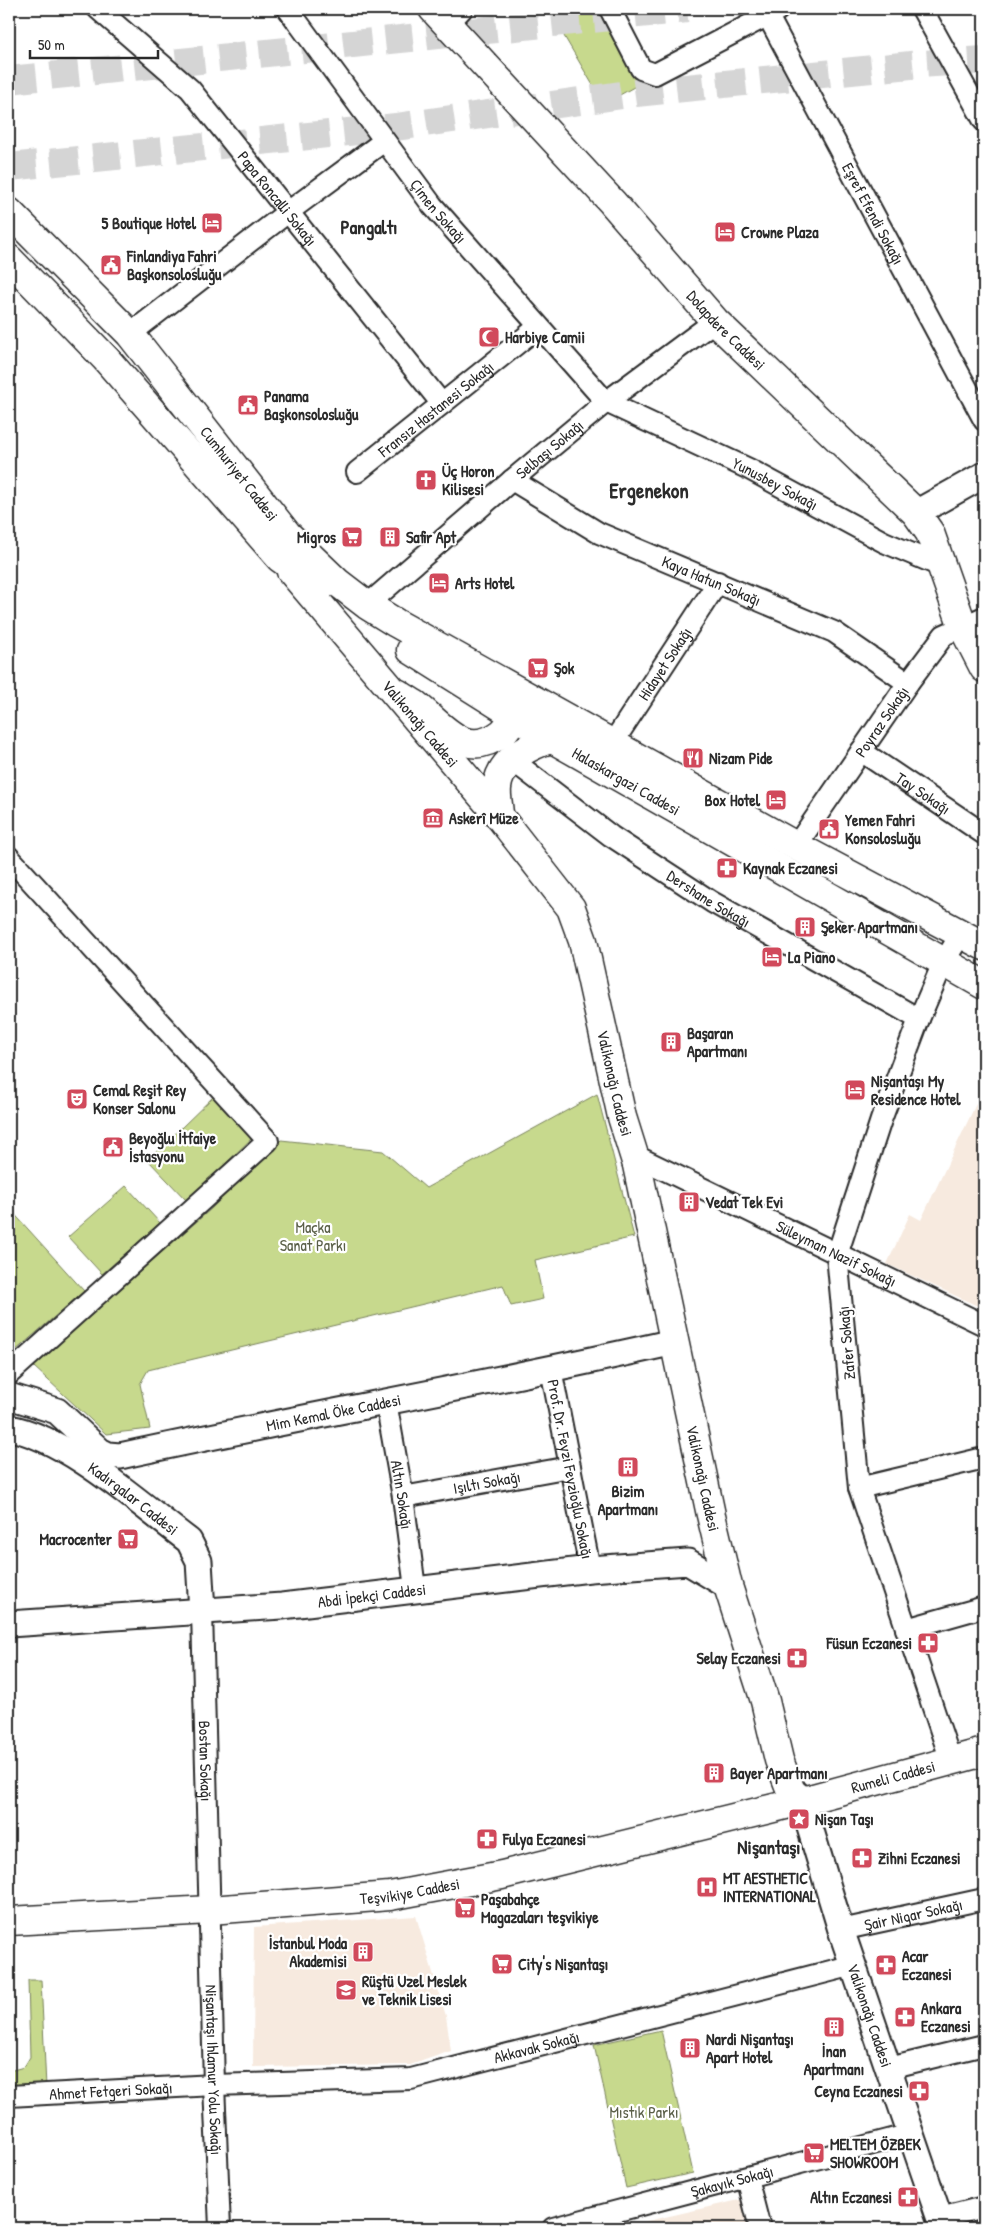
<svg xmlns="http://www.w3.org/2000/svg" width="993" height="2237" viewBox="0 0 993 2237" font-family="'Patrick Hand',sans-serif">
  <rect width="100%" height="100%" fill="#fff"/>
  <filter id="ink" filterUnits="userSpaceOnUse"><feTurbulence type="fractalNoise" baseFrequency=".02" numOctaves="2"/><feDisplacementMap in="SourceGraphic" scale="10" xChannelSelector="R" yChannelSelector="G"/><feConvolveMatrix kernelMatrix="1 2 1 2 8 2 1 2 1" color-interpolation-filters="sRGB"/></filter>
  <g filter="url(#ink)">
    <g fill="#f7eadf">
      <polygon points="984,1087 984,1309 887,1264 910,1214 921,1220"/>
      <polygon points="416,1916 446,2016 451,2051 410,2065 253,2067 254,1927"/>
      <polygon points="748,2198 754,2228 617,2228"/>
    </g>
    <g fill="#c7d98d" stroke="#79825c">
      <polygon points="529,9 601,9 641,83 604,104 551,14"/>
      <polygon points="597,1094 634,1237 535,1260 543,1299 511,1306 503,1285 148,1370 140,1384 150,1429 106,1434 33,1366 212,1208 281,1140 383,1151 426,1188"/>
      <polygon points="214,1096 254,1136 187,1201 148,1160"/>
      <polygon points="126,1186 160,1223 102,1274 68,1237"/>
      <polygon points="9,1208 84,1291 14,1352 9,1352"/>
      <polygon points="28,1980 41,1980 46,2087 9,2088 9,2071 24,2067 30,2057"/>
      <polygon points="661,2030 693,2173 626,2188 594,2045"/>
    </g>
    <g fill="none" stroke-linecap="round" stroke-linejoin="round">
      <g stroke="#d5d5d5" stroke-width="28" stroke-dasharray="28 14" stroke-linecap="butt">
        <polyline points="9,80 687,9"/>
        <polyline points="9,167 396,127 636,93 921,64 984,60"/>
      </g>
      <g stroke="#2b2b2b" stroke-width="24">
        <g id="minor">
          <path id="s1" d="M98,9l92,80 252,315"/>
          <path id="s2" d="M288,9l144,196 174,197 143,67 135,73 59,25"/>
          <polyline points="610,9 641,69 655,74 778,10"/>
          <path id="s3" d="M764,9l220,411"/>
          <polyline points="922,9 984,121"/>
          <polyline points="448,24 462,9"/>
          <polyline points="130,334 288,212 384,141"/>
          <path id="s4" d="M357,472l181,-145"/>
          <path id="s5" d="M512,480l87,53 235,99 74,51"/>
          <path id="s6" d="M367,605l145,-125 94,-78 109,-81"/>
          <path id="s7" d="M612,744l106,-162"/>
          <path id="s8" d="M861,751l123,83"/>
          <path id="s9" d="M512,760l99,76 101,66 207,117"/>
          <path id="s10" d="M796,846l112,-163 36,-48 40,-18"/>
          <polyline points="9,857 268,1141 9,1374"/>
          <path id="s11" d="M634,1155l350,170"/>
          <path id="s12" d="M551,1369l39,200"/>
          <path id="s13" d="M386,1402l17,95 12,91"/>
          <polyline points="859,1488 984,1458"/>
          <path id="s14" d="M403,1497l167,-30"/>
          <path id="s15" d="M202,1611l12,474 6,143"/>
          <polyline points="906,1629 984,1607"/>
          <polyline points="951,1761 859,1488 837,1255 881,1120 919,1019 943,963 961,934"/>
          <path id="s16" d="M841,1930l143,-31"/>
          <polyline points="889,2068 984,2045"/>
          <path id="s17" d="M9,2096l205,-11 197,-6 443,-114"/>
          <polyline points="747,2178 760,2228"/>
          <polyline points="940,2218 984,2207"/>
          <path id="s18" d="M553,2228l358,-94"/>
        </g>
      </g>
      <g stroke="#2b2b2b" stroke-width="29">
        <g id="tertiary">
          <polyline points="916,513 984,475"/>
          <path id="s19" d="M9,1396l48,15 43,40 8,4 12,1c184,-40 370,-72 554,-114"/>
          <path id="s20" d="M9,1428c59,10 132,77 180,113l10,20 3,50"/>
          <path id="s21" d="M9,1624l273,-18 308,-37 98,-7 40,24"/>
          <path id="s22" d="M802,1801l39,129 102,298"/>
        </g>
      </g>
      <g stroke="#2b2b2b" stroke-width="31">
        <g id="secondary">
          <path id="s23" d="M433,9l179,193 103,119 201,192 14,20 33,94 21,41"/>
          <path id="s24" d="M291,571l208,245 72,92 12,33 39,176 15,48 74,350 17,71 37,115 14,59 12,31 11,10"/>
          <path id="s25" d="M9,1921l201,-11 180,-14 112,-21 300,-74 182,-49"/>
        </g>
      </g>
      <g stroke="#2b2b2b" stroke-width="31">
        <g id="primary">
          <path id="s26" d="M9,212l121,122 157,200 50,48 30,23 29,18 400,223 188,100"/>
          <polyline points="9,259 106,359 280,558 321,587"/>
          <path id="s27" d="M411,650l140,88 433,247"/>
          <path d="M397,693c6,4 13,8 19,12 27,21 49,56 86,28 9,-8 16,-23 14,-35"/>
          <path d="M499,816c0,-9 -3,-19 -2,-28 3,-32 40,-46 67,-53"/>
        </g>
      </g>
      <use href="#minor" stroke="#fff" stroke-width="20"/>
      <use href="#tertiary" stroke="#fff" stroke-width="25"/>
      <use href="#secondary" stroke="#fff" stroke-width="28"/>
      <use href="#primary" stroke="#fff" stroke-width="28"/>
    </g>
  </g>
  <defs>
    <g id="hotel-square" transform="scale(1.125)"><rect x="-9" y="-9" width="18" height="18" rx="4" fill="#d1495b" stroke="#fff"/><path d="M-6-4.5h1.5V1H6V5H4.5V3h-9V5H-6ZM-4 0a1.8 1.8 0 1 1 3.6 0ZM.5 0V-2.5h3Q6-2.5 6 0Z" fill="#fff"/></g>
    <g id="civic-square" transform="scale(1.125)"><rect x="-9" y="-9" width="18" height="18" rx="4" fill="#d1495b" stroke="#fff"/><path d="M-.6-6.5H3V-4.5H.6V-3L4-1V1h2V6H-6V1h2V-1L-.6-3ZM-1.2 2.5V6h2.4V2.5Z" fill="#fff"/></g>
    <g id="mosque-square" transform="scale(1.125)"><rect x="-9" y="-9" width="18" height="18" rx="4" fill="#d1495b" stroke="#fff"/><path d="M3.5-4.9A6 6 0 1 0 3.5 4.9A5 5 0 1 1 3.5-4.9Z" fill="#fff"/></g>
    <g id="church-square" transform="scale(1.125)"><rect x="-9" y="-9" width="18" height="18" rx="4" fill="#d1495b" stroke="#fff"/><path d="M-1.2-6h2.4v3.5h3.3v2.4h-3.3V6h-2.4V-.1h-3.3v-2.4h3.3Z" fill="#fff"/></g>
    <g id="supermarket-square" transform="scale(1.125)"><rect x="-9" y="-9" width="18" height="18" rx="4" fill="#d1495b" stroke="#fff"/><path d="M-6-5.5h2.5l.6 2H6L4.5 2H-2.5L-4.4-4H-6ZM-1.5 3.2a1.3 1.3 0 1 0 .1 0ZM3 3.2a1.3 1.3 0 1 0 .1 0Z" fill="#fff"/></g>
    <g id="building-square" transform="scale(1.125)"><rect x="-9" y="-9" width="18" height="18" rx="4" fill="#d1495b" stroke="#fff"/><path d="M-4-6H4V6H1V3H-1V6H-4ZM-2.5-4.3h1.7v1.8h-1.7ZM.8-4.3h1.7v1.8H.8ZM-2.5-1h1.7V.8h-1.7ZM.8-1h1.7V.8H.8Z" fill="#fff"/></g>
    <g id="restaurant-square" transform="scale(1.125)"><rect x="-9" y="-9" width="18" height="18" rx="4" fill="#d1495b" stroke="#fff"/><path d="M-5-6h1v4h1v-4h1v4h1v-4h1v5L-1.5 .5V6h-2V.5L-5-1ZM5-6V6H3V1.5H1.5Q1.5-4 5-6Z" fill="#fff"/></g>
    <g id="museum-square" transform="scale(1.125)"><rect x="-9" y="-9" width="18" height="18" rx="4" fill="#d1495b" stroke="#fff"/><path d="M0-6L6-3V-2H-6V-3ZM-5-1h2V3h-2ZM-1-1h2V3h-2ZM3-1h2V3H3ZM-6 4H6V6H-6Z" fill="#fff"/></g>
    <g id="pharmacy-square" transform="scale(1.125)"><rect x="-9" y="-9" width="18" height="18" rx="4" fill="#d1495b" stroke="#fff"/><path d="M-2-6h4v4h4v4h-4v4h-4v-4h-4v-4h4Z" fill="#fff"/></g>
    <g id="theatre-square" transform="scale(1.125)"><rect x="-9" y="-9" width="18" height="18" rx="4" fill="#d1495b" stroke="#fff"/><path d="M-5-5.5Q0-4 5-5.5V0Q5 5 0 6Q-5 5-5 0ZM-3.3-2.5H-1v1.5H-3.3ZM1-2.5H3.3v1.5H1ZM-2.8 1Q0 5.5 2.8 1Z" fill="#fff"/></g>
    <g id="sight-square" transform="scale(1.125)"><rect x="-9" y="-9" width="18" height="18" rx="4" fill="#d1495b" stroke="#fff"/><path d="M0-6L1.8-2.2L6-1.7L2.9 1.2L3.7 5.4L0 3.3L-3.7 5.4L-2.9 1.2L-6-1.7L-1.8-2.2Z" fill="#fff"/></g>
    <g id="hospital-square" transform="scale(1.125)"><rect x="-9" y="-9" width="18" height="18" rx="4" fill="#d1495b" stroke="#fff"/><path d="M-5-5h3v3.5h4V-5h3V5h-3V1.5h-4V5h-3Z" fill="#fff"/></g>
    <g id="school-square" transform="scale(1.125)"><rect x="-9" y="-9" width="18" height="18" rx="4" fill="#d1495b" stroke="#fff"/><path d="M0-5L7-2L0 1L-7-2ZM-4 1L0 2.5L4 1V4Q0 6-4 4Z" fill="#fff"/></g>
  </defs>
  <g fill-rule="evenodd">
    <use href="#hotel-square" x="212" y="223"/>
    <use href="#hotel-square" x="725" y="232"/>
    <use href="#civic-square" x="111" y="265"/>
    <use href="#mosque-square" x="489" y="337"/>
    <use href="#civic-square" x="248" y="405"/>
    <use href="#church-square" x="426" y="480"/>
    <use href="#supermarket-square" x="352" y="537"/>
    <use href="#building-square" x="390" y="537"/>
    <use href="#hotel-square" x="439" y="583"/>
    <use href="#supermarket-square" x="538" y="668"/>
    <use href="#restaurant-square" x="693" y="758"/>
    <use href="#hotel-square" x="776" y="800"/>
    <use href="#museum-square" x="433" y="818"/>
    <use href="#civic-square" x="829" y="829"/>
    <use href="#pharmacy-square" x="727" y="868"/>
    <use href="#building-square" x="805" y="927"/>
    <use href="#hotel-square" x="772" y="957"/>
    <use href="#building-square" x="671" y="1042"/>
    <use href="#hotel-square" x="855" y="1090"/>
    <use href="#theatre-square" x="77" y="1099"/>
    <use href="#civic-square" x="113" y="1147"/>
    <use href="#building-square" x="689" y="1202"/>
    <use href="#building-square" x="628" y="1467"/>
    <use href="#supermarket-square" x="128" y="1539"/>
    <use href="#pharmacy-square" x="928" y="1643"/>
    <use href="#pharmacy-square" x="797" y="1658"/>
    <use href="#building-square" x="714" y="1773"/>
    <use href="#sight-square" x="799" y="1819"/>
    <use href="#pharmacy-square" x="487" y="1839"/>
    <use href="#pharmacy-square" x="862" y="1858"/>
    <use href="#hospital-square" x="707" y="1887"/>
    <use href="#supermarket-square" x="465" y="1908"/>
    <use href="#building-square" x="363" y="1952"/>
    <use href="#supermarket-square" x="502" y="1964"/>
    <use href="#pharmacy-square" x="886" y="1965"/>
    <use href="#school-square" x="346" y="1990"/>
    <use href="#pharmacy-square" x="905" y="2017"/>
    <use href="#building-square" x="834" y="2027"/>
    <use href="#building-square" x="690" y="2048"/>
    <use href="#pharmacy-square" x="919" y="2091"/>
    <use href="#supermarket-square" x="814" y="2153"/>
    <use href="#pharmacy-square" x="908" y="2197"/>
  </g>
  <g text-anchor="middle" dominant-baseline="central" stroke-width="4.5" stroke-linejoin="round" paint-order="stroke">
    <g font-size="16" fill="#2b2b2b" stroke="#fff">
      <text stroke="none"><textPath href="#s1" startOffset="262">Papa Roncalli Sokağı</textPath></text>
      <text stroke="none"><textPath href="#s2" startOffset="252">Çimen Sokağı</textPath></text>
      <text stroke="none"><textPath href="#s3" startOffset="232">Eşref Efendi Sokağı</textPath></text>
      <text stroke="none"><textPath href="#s23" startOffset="435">Dolapdere Caddesi</textPath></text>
      <text stroke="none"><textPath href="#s4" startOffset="101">Fransız Hastanesi Sokağı</textPath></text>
      <text stroke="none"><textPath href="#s6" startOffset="240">Selbaşı Sokağı</textPath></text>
      <text stroke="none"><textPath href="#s26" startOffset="349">Cumhuriyet Caddesi</textPath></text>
      <text stroke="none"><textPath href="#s2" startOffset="694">Yunusbey Sokağı</textPath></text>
      <text stroke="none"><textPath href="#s5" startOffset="224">Kaya Hatun Sokağı</textPath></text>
      <text stroke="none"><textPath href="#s7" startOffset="96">Hidayet Sokağı</textPath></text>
      <text stroke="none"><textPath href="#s10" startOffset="151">Poyraz Sokağı</textPath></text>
      <text stroke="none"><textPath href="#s24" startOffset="200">Valikonağı Caddesi</textPath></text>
      <text stroke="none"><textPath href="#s27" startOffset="252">Halaskargazi Caddesi</textPath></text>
      <text stroke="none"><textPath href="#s8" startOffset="75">Tay Sokağı</textPath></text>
      <text stroke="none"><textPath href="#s9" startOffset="241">Dershane Sokağı</textPath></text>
      <text stroke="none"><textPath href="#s24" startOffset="619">Valikonağı Caddesi</textPath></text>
      <text stroke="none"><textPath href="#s11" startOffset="225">Süleyman Nazif Sokağı</textPath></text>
      <text transform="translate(846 1343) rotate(-95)">Zafer Sokağı</text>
      <text stroke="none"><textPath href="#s19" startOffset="348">Mim Kemal Öke Caddesi</textPath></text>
      <text stroke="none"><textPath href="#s12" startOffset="102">Prof. Dr. Feyzi Feyzioğlu Sokağı</textPath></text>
      <text stroke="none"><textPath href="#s24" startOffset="1024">Valikonağı Caddesi</textPath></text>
      <text stroke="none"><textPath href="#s14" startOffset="85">Işıltı Sokağı</textPath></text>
      <text stroke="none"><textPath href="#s13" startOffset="94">Altın Sokağı</textPath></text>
      <text stroke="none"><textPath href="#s20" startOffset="144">Kadırgalar Caddesi</textPath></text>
      <text stroke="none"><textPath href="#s21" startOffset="364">Abdi İpekçi Caddesi</textPath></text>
      <text stroke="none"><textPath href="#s15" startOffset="150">Bostan Sokağı</textPath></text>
      <text stroke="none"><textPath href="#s25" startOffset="899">Rumeli Caddesi</textPath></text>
      <text stroke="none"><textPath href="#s25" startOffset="402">Teşvikiye Caddesi</textPath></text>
      <text stroke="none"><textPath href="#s16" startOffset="74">Şair Nigar Sokağı</textPath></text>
      <text stroke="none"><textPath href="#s22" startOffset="225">Valikonağı Caddesi</textPath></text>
      <text stroke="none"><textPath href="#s17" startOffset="532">Akkavak Sokağı</textPath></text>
      <text stroke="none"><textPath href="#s15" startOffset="459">Nişantaşı Ihlamur Yolu Sokağı</textPath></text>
      <text stroke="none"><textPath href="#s17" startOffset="102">Ahmet Fetgeri Sokağı</textPath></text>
      <text stroke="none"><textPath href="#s18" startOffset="185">Şakayık Sokağı</textPath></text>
    </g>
    <g font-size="16" font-weight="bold" fill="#2b2b2b" stroke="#fff" text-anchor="start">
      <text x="196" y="223" text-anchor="end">5 Boutique Hotel</text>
      <text x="741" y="232">Crowne Plaza</text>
      <text x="127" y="256">Finlandiya Fahri<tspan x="127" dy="18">Başkonsolosluğu</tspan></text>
      <text x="505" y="337">Harbiye Camii</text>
      <text x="264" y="396">Panama<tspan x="264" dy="18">Başkonsolosluğu</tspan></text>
      <text x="442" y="471">Üç Horon<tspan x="442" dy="18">Kilisesi</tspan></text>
      <text x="336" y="537" text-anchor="end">Migros</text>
      <text x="406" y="537">Safir Apt</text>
      <text x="455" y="583">Arts Hotel</text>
      <text x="554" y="668">Şok</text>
      <text x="709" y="758">Nizam Pide</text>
      <text x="760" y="800" text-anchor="end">Box Hotel</text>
      <text x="449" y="818">Askerî Müze</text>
      <text x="845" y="820">Yemen Fahri<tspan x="845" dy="18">Konsolosluğu</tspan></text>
      <text x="743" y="868">Kaynak Eczanesi</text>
      <text x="821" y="927">Şeker Apartmanı</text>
      <text x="788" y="957">La Piano</text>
      <text x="687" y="1033">Başaran<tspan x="687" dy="18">Apartmanı</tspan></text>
      <text x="871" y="1081">Nișantașı My<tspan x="871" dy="18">Residence Hotel</tspan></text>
      <text x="93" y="1090">Cemal Reşit Rey<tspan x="93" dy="18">Konser Salonu</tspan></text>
      <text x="129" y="1138">Beyoğlu İtfaiye<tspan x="129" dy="18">İstasyonu</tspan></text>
      <text x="705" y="1202">Vedat Tek Evi</text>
      <text x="628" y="1491" text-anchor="middle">Bizim<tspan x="628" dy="18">Apartmanı</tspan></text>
      <text x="112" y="1539" text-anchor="end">Macrocenter</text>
      <text x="912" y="1643" text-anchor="end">Füsun Eczanesi</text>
      <text x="781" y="1658" text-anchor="end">Selay Eczanesi</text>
      <text x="730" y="1773">Bayer Apartmanı</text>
      <text x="815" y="1819">Nişan Taşı</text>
      <text x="503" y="1839">Fulya Eczanesi</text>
      <text x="878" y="1858">Zihni Eczanesi</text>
      <text x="723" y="1878">MT AESTHETIC<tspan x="723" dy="18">INTERNATIONAL</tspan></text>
      <text x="481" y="1899">Paşabahçe<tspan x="481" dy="18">Magazaları teşvikiye</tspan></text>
      <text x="347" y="1943" text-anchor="end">İstanbul Moda<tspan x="347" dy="18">Akademisi</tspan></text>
      <text x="902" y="1956">Acar<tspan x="902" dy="18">Eczanesi</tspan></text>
      <text x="518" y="1964">City's Nişantaşı</text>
      <text x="362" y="1981">Rüştü Uzel Meslek<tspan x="362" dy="18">ve Teknik Lisesi</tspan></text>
      <text x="921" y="2008">Ankara<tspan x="921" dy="18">Eczanesi</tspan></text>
      <text x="706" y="2039">Nardi Nişantaşı<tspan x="706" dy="18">Apart Hotel</tspan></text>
      <text x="834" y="2051" text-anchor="middle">İnan<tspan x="834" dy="18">Apartmanı</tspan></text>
      <text x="903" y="2091" text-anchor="end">Ceyna Eczanesi</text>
      <text x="830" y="2144">MELTEM ÖZBEK<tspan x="830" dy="18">SHOWROOM</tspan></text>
      <text x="892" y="2197" text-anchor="end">Altın Eczanesi</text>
    </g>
    <g font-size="16" fill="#5a5f48" stroke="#fff">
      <text x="313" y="1227">Maçka<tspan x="313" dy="18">Sanat Parkı</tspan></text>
      <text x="644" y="2112">Mıstık Parkı</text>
    </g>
    <g font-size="19" font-weight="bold" fill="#2b2b2b" stroke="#fff">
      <text x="369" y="227">Pangaltı</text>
      <text x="769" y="1847">Nişantaşı</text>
    </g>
    <g font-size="21" font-weight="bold" fill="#2b2b2b" stroke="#fff">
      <text x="649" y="490">Ergenekon</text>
    </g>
  </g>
  <rect width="993" height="2237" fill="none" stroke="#fff" stroke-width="30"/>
  <rect x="15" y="15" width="963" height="2207" fill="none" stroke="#2b2b2b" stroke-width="2" filter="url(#ink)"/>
  <path d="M30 50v8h128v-8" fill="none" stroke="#2b2b2b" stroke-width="2.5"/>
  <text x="38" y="50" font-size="15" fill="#2b2b2b" stroke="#ffffff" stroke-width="4" paint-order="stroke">50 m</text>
</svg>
